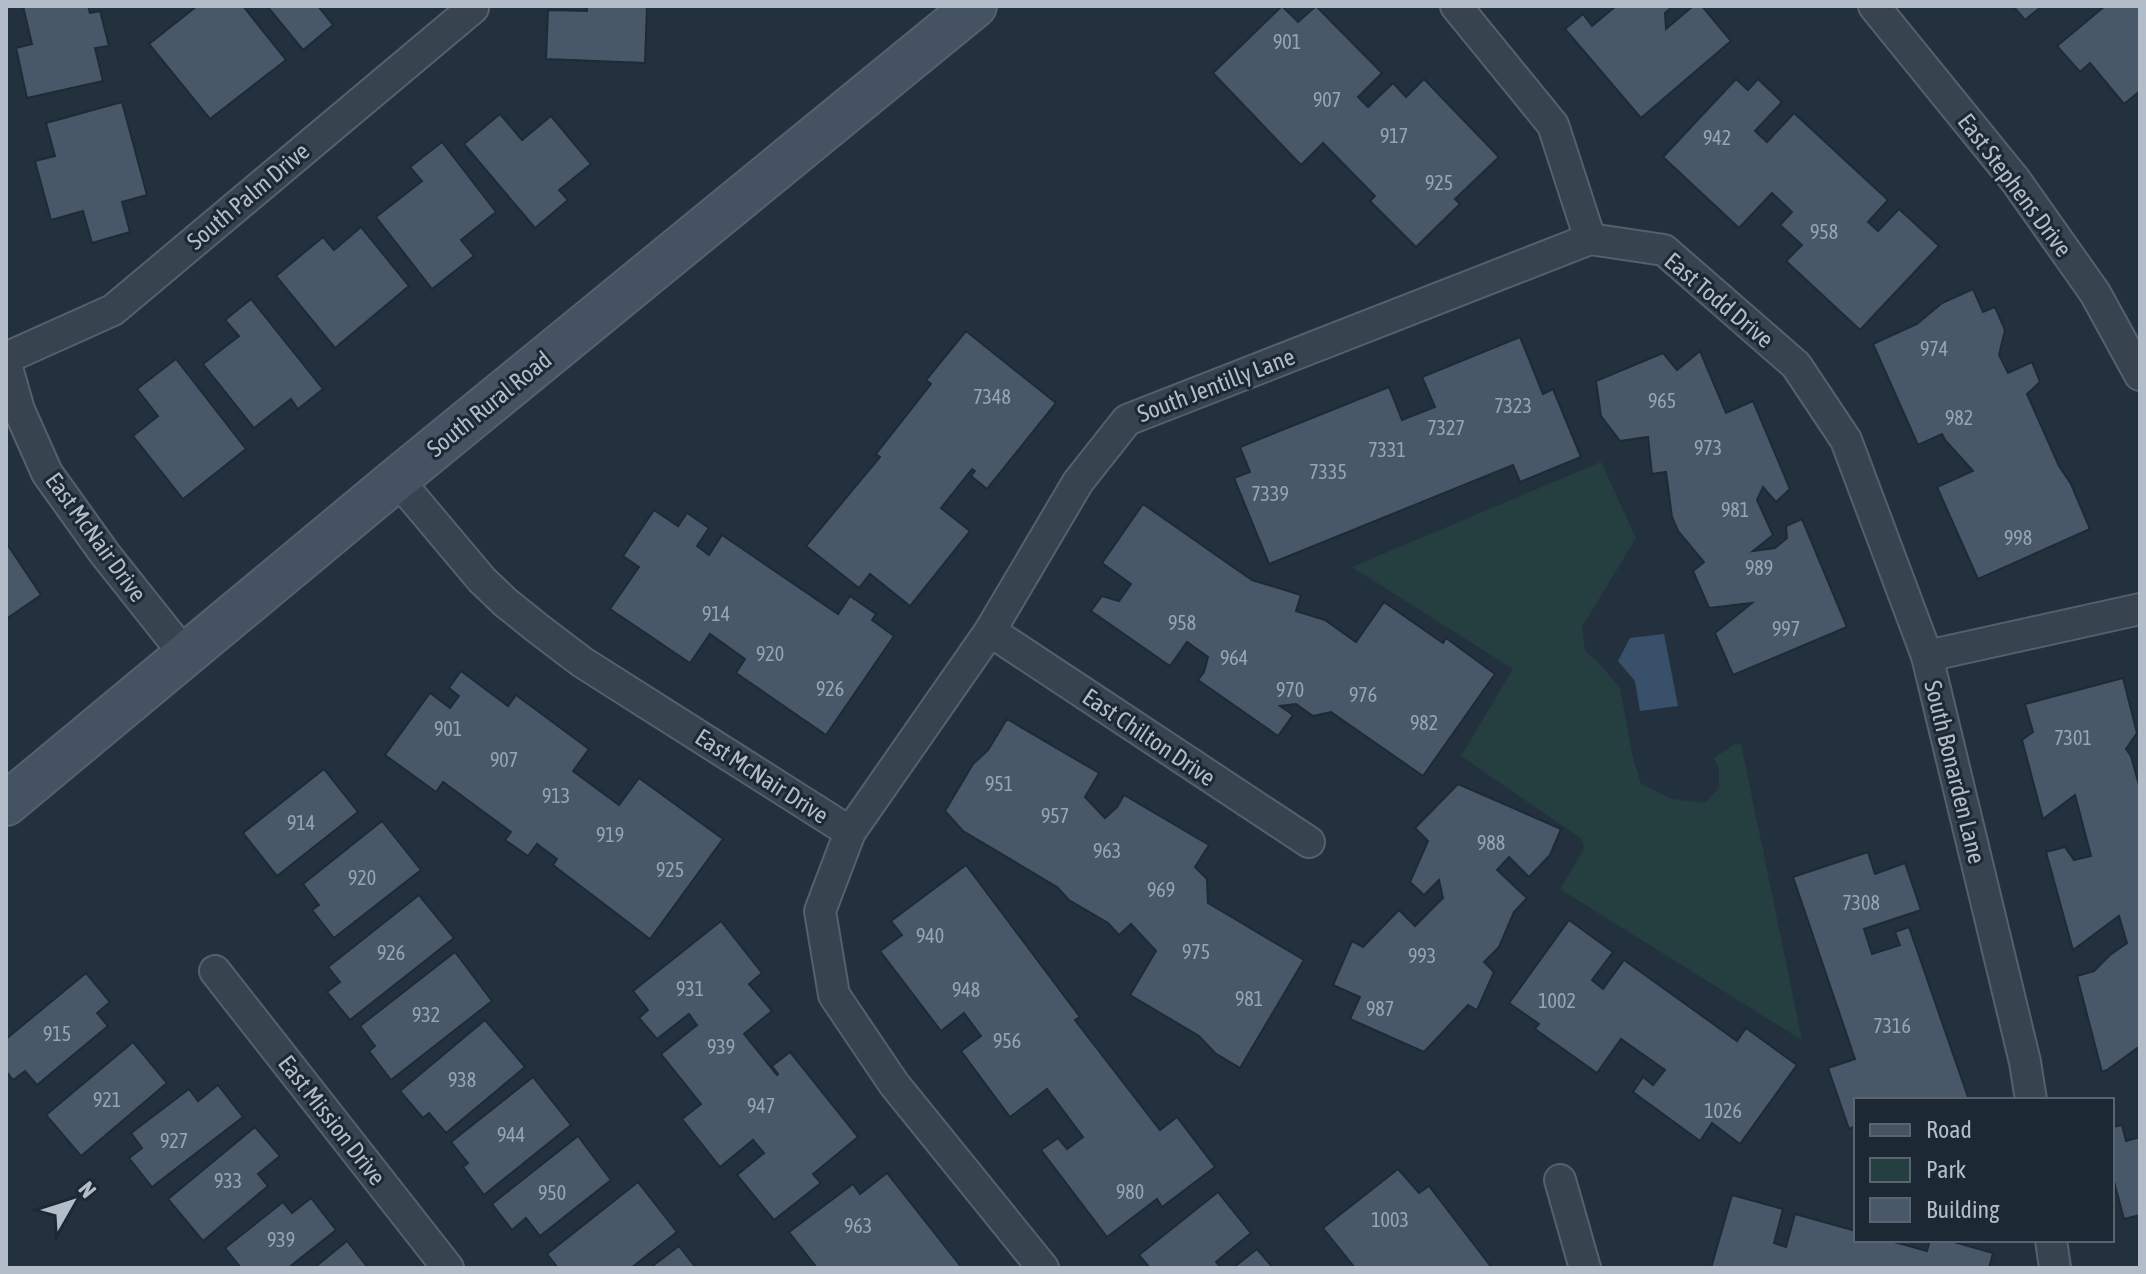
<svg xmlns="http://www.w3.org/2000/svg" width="2146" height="1274" viewBox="0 0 2146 1274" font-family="'Asap Condensed',sans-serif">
  <rect width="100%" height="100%" fill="#23313f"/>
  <polygon fill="#253f40" points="1601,462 1636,538 1582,627 1585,651 1597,661 1620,688 1633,758 1641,784 1672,799 1705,803 1719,788 1719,769 1714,758 1735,744 1741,744 1802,1040 1560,889 1584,849 1582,839 1461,756 1513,669 1352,567"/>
  <polygon fill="#385069" points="1664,634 1678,706 1640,711 1635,681 1618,661 1630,638"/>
  <g fill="#495868" stroke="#1e2a36" stroke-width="2">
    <polygon points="23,6 88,6 90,13 100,11 109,46 95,48 103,81 27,98 16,48 32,44"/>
    <polygon points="197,6 243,6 286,60 210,119 149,44"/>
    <polygon points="267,6 318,6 333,25 303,50"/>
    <polygon points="587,6 647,6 645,63 546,59 548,10 587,11"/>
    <polygon points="1282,6 1298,22 1316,6 1382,73 1358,97 1368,107 1393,83 1406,97 1424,79 1499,157 1455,199 1460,204 1416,247 1370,201 1375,196 1323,143 1301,165 1213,73"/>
    <polygon points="1616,6 1673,6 1665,13 1666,29 1693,6 1702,6 1731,41 1641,118 1565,29 1583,14 1592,26"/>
    <polygon points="2013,6 2042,6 2025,20"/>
    <polygon points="2105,6 2137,6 2140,10 2140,91 2124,104 2090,63 2080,72 2057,46"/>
    <polygon points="1736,79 1748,90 1758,79 1782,102 1755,131 1767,142 1794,113 1888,200 1868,222 1878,231 1899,209 1939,246 1860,330 1786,261 1802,245 1780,225 1792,212 1772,193 1739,228 1663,157"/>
    <polygon points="122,102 147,195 122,202 130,232 92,243 83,211 51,220 35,161 55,156 46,123"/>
    <polygon points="500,114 522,140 551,116 591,164 559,190 568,200 535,228 464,144"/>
    <polygon points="442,142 496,212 461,240 474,256 432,289 376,217 422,181 410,167"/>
    <polygon points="361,227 409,286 335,348 276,276 323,237 334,250"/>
    <polygon points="1973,289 1983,312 1995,307 2005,330 1999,355 2008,373 2032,362 2040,382 2027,394 2059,466 2071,484 2090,529 1978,579 1937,487 1973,471 1945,440 1942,434 1918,445 1873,344 1917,324 1942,303"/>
    <polygon points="251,299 323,389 298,409 291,399 254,428 203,364 239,336 225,320"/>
    <polygon points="966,331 1056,403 987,489 971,476 975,471 972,469 941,508 970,531 910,606 870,574 859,588 806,546 880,457 876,454 931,384 926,380"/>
    <polygon points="1520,337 1543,394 1553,389 1581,457 1520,482 1513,465 1269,564 1234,478 1250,472 1240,447 1389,387 1402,420 1435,407 1422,377"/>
    <polygon points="1700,351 1726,413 1753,401 1790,489 1776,502 1763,487 1757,500 1773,535 1753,551 1775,548 1787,538 1786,526 1802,519 1847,627 1733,675 1715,633 1752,603 1709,608 1693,571 1704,562 1678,531 1672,517 1666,472 1652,474 1648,437 1620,441 1601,416 1596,381 1663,353 1677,370"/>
    <polygon points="176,359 246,449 183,499 133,436 158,416 137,389"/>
    <polygon points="1143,504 1252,580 1301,595 1296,611 1325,620 1356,642 1384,602 1443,643 1446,638 1495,674 1423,776 1331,712 1313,716 1296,704 1280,706 1293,715 1278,736 1198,680 1204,672 1208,657 1187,642 1170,666 1091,611 1102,596 1119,601 1131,584 1102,563"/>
    <polygon points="654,510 678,526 687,513 709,528 697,546 709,555 722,535 838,614 850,596 876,614 872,620 894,636 826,735 736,673 745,659 710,634 690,663 610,609 639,567 623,556"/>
    <polygon points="7,544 41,595 6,619 6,545"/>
    <polygon points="461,671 508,706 516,695 589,749 573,771 619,805 639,778 723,839 650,939 553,865 557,859 537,844 528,856 505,840 511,832 443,782 436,792 385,755 430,693 450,708 459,696 449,688"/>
    <polygon points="2123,678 2137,733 2126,749 2131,756 2140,789 2140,1046 2107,1070 2102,1072 2077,976 2094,971 2110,955 2127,943 2119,916 2073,950 2046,852 2065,847 2074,860 2091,856 2075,795 2043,819 2022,740 2033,732 2025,704"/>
    <polygon points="1007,719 1099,773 1085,797 1105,818 1117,807 1124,795 1209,845 1195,867 1207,879 1208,903 1304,960 1240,1068 1215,1053 1199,1036 1130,995 1156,951 1131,924 1119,935 1108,923 1069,900 1057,887 963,831 945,811 973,764 988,750"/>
    <polygon points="324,769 358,812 277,876 243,833"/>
    <polygon points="1458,784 1561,829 1550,855 1529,877 1509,857 1497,870 1527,898 1514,912 1499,947 1484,962 1494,972 1477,1010 1468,1005 1424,1052 1350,1019 1360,997 1333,985 1352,941 1363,947 1399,910 1415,926 1443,898 1439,880 1424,895 1410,882 1428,841 1415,828"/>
    <polygon points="382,821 421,870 334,938 312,910 319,905 303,884"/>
    <polygon points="1868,852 1875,874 1905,863 1921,910 1864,929 1872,954 1900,945 1895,932 1909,927 1969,1100 1856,1100 1856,1126 1849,1129 1828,1068 1855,1059 1793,877"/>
    <polygon points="966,865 1080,1017 1075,1020 1160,1130 1177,1117 1215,1167 1162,1207 1157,1199 1107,1237 1041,1150 1058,1138 1067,1149 1083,1137 1047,1089 1010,1117 961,1051 981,1036 964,1013 941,1031 880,951 902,935 891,921"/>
    <polygon points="419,895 454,938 350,1020 327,992 340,982 328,967"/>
    <polygon points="1569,920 1613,952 1592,980 1603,989 1624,960 1737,1041 1746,1028 1797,1065 1740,1144 1712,1123 1700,1141 1633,1092 1643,1077 1653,1085 1665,1070 1621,1039 1597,1073 1535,1029 1539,1024 1509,1003"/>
    <polygon points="721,921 762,973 749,984 772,1011 744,1034 777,1075 778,1074 772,1066 790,1052 858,1137 813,1174 821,1183 774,1220 737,1175 764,1153 753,1140 720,1167 682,1119 701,1104 661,1054 697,1025 689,1014 657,1039 639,1018 648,1010 633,991"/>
    <polygon points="455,952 492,1001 391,1080 369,1051 375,1046 360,1026"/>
    <polygon points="86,973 110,1002 97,1013 108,1026 37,1085 25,1071 13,1080 6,1071 6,1039"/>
    <polygon points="485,1020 525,1067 446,1133 429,1113 423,1118 400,1091"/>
    <polygon points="133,1042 167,1083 81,1156 46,1115"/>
    <polygon points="533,1077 571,1125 484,1195 463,1167 468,1163 451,1142"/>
    <polygon points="218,1085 243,1117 152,1187 129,1158 142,1148 131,1133 189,1089 198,1101"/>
    <polygon points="2122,1125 2126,1141 2140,1137 2140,1215 2124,1219 2112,1174 2112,1127"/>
    <polygon points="255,1127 280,1156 258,1174 268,1186 203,1241 168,1199"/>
    <polygon points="578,1136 611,1180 540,1236 526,1218 512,1230 492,1204"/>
    <polygon points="1398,1169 1419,1193 1429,1186 1492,1268 1355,1268 1323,1228"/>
    <polygon points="887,1173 962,1268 817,1268 789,1232 853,1184 860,1194"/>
    <polygon points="638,1182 677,1232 631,1268 558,1268 547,1254"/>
    <polygon points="1218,1192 1251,1233 1216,1262 1221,1268 1150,1268 1139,1255"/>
    <polygon points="1732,1195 1783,1209 1774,1243 1786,1247 1795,1214 1856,1231 1856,1240 1887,1240 1927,1251 1930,1240 1947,1240 1993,1253 1989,1268 1711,1268"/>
    <polygon points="311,1198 336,1230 288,1268 241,1268 225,1248 283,1202 292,1213"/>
    <polygon points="347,1241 368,1268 314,1268"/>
    <polygon points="679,1246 696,1268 650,1268"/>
    <polygon points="1257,1249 1273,1268 1233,1268"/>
  </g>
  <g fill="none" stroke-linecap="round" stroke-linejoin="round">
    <g stroke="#55606d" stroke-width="34">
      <g id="street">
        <polyline points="1456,6 1553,125 1590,239"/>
        <polyline points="1874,6 2016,181 2095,293 2140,375"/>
        <polyline points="6,358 113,310 473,8 471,6"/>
        <polyline points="6,364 19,410 47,473 105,554 186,656"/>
        <polyline points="397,479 482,580 505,602 536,627 582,662 850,832"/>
        <polyline points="990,631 1309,842"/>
        <polyline points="215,971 448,1268"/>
        <polyline points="2031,1100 2025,1062 1927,656 2140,609"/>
        <polyline points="1560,1180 1585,1268"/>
        <polyline points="2051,1240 2055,1268"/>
        <polyline points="1043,1268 894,1084 834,995 820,911 850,832 990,631 1078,482 1127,420 1590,239 1664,250 1796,365 1846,440 1927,656"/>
      </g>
    </g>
    <g stroke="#55606d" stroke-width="46">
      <polyline id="secondary" points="6,804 397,479 975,6"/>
    </g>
    <use href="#street" stroke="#37434f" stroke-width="30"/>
    <use href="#secondary" stroke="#455262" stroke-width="42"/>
  </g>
  <g text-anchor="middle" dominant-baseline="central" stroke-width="6" stroke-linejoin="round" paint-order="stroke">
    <g font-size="20" fill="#98a4b2">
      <text x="1287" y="41">901</text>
      <text x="1327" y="99">907</text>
      <text x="1394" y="135">917</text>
      <text x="1717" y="137">942</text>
      <text x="1439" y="182">925</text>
      <text x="1824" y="231">958</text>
      <text x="1934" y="348">974</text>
      <text x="992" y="396">7348</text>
      <text x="1662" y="400">965</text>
      <text x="1513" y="405">7323</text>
      <text x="1959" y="417">982</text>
      <text x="1446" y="427">7327</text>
      <text x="1708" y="447">973</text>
      <text x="1387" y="449">7331</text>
      <text x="1328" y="471">7335</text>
      <text x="1270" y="493">7339</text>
      <text x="1735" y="509">981</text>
      <text x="2018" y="537">998</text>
      <text x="1759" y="567">989</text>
      <text x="716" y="613">914</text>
      <text x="1182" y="622">958</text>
      <text x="1786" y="628">997</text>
      <text x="770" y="653">920</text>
      <text x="1234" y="657">964</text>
      <text x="830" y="688">926</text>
      <text x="1290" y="689">970</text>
      <text x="1363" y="694">976</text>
      <text x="1424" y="722">982</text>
      <text x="448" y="728">901</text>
      <text x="2073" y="737">7301</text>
      <text x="504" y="759">907</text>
      <text x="999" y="783">951</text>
      <text x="556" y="795">913</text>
      <text x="1055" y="815">957</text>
      <text x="301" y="822">914</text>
      <text x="610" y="834">919</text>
      <text x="1491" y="842">988</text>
      <text x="1107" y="850">963</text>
      <text x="670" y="869">925</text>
      <text x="362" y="877">920</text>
      <text x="1161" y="889">969</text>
      <text x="1861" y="902">7308</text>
      <text x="930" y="935">940</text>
      <text x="1196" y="951">975</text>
      <text x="391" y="952">926</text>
      <text x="1422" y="955">993</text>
      <text x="690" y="988">931</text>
      <text x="966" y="989">948</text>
      <text x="1249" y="998">981</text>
      <text x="1557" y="1000">1002</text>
      <text x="1380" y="1008">987</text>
      <text x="426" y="1014">932</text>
      <text x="1892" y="1025">7316</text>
      <text x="57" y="1033">915</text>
      <text x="1007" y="1040">956</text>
      <text x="721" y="1046">939</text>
      <text x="462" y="1079">938</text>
      <text x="107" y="1099">921</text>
      <text x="761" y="1105">947</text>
      <text x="1723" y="1110">1026</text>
      <text x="511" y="1134">944</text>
      <text x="174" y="1140">927</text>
      <text x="228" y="1180">933</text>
      <text x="1130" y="1191">980</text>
      <text x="552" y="1192">950</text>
      <text x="1390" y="1219">1003</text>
      <text x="858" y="1225">963</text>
      <text x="281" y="1239">939</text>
    </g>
    <g font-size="24" fill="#b3bdca" stroke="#1c2834">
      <text transform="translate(2015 185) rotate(53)">East Stephens Drive</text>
      <text transform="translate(248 196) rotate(-40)">South Palm Drive</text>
      <text transform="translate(1719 300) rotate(40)">East Todd Drive</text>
      <text transform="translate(1216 385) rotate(-21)">South Jentilly Lane</text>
      <text transform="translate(489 404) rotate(-39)">South Rural Road</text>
      <text transform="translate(96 537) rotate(54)">East McNair Drive</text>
      <text transform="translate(1149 737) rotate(34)">East Chilton Drive</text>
      <text transform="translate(1955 772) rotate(76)">South Bonarden Lane</text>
      <text transform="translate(762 776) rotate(33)">East McNair Drive</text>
      <text transform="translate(332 1120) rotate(52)">East Mission Drive</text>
    </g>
  </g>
  <rect width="2146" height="1274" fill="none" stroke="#b3bdca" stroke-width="16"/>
  <rect x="1854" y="1098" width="260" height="144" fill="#1c2834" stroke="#586470" stroke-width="2"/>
  <rect x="1870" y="1124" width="40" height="12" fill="#455262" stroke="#586470" stroke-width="2"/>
  <text x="1926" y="1138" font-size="24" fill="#b3bdca">Road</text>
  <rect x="1870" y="1158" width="40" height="24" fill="#253f40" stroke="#586470" stroke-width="2"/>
  <text x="1926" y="1178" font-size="24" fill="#b3bdca">Park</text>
  <rect x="1870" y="1198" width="40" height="24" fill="#495868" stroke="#586470" stroke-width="2"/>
  <text x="1926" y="1218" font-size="24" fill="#b3bdca">Building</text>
  <g transform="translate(72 1202) rotate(51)" stroke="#1c2834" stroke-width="6" paint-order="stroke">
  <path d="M0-6L14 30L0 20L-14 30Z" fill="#b3bdca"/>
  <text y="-12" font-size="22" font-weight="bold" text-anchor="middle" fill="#b3bdca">N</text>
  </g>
</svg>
